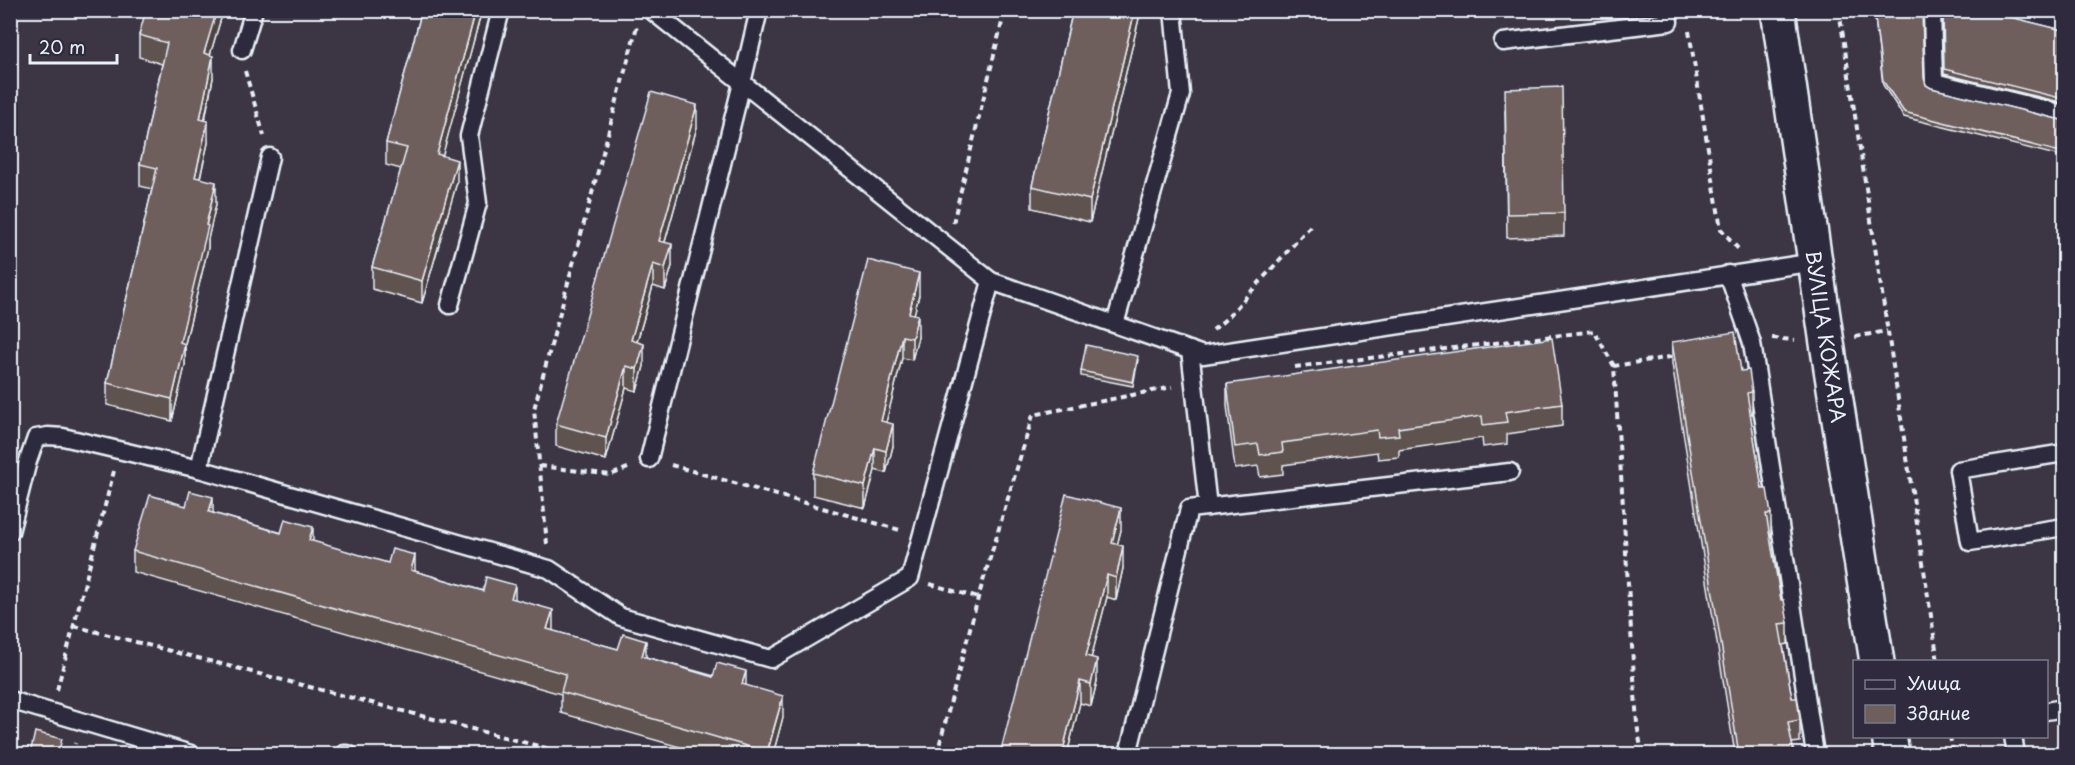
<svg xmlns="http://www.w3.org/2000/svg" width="2075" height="765" viewBox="0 0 2075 765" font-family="'Playpen Sans',sans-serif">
  <rect width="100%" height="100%" fill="#3c3543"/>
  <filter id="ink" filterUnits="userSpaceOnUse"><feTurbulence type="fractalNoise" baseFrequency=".0167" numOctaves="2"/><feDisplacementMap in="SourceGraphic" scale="12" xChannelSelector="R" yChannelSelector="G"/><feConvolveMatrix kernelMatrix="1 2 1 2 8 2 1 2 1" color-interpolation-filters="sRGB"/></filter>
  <g filter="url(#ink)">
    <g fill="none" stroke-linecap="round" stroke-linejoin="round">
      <g stroke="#e8f1f8" stroke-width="21">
        <g id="service">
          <polyline points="651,10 991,281"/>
          <polyline points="1932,10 1934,82 2064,114"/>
          <polyline points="2009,10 2064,24"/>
          <polyline points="1503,42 1669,22 1667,10"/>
          <polyline points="242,50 254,10"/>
          <polyline points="1728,274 1752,343 1815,754"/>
          <polyline points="450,305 478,203 469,136 501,10"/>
          <polyline points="1115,324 1181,94 1173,10"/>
          <polyline points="1190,350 1208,507"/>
          <polyline points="2064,453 1958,470 1970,542 2064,527"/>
          <polyline points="649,459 742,83 759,10"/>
          <polyline points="199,469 270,157"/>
          <polyline points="10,532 28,461 36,438 48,436 63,437 199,469 549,569 621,617 771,659 910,578 991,281 1203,355 1815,262"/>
          <polyline points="10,700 191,754"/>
          <polyline points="2046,711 2064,708"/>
          <polyline points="2013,736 2016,754"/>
          <polyline points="344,754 348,754"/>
          <polyline points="1128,754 1189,509 1510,472"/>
        </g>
      </g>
      <g stroke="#e8f1f8" stroke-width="38">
        <g id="minor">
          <path id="s1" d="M1778,10l49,333 50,319"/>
          <polyline points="1889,736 1892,754"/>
        </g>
      </g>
      <g stroke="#e8f1f8" stroke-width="4" stroke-dasharray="6 4.5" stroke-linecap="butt">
        <polyline points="1839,10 1938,662"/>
        <polyline points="1689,31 1721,229 1740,251"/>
        <polyline points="245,71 264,136"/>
        <polyline points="953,223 1005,10"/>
        <polyline points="1213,330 1228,317 1313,223"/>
        <polyline points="1855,337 1887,331"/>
        <polyline points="1772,338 1795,340"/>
        <polyline points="1295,367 1594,331 1614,366"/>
        <polyline points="671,465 900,530"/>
        <polyline points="540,466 611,475 630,467"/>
        <polyline points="547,544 534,409 637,26"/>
        <polyline points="930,584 978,598"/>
        <polyline points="74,626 569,754"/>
        <polyline points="57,690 114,471"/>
        <polyline points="1950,736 1953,754"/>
        <polyline points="72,754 75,743"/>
        <polyline points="937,754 978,598 1033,415 1172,387"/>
        <polyline points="1642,754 1637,724 1614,366 1676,356"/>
      </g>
      <use href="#service" stroke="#2f2a3d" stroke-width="16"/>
      <use href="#minor" stroke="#2f2a3d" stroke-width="33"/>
    </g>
    <g fill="#5f524f" stroke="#e8f1f8" stroke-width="1.5">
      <polygon points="222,10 222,15 210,55 213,78 205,120 208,143 200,178 216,204 208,239 208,248 185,344 185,366 172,421 107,405 107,383 152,189 140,186 140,164 162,64 139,57 139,35"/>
      <polygon points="422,10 482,10 442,156 457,182 422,303 372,289 372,267 401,169 386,165 386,143"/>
      <polygon points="1073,10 1141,10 1090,222 1032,208 1032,186"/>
      <polygon points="1874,10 1922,10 1924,78 1926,85 1931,88 2061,120 2064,120 2064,157 1904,117 1883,85"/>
      <polygon points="1943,10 2001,13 2006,16 2062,30 2064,30 2064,103 1944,74"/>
      <polygon points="2053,10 2064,10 2064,13"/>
      <polygon points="1505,112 1564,213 1564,236 1507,238"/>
      <polygon points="697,127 665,242 672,266 665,290 653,286 637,342 644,366 637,391 626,388 606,460 556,446 556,424"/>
      <polygon points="919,295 914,314 918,337 912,360 902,358 886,422 893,446 886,473 875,470 865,508 813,495 813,473"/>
      <polygon points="1672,342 1741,371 1752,392 1752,414 1750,414 1762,489 1771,514 1771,536 1769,536 1781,600 1788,623 1788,644 1783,645 1792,698 1800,720 1800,742 1792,743 1794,754 1735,754 1672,364"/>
      <polygon points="1138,360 1133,386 1081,376 1081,371"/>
      <polygon points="1227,384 1562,404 1562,426 1507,434 1507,444 1483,447 1482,438 1399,450 1399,457 1378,459 1377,452 1283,465 1283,474 1260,477 1258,466 1235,469 1227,406"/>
      <polygon points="213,513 515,600 553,631 746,685 783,717 773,754 704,754 561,713 561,694 133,572 133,551"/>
      <polygon points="1121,530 1117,545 1123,568 1116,600 1107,597 1091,658 1097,681 1091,706 1080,703 1067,754 1000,754"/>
    </g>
    <g fill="#4d4240" stroke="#e8f1f8" stroke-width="1.5">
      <polygon points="216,10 222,10 222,15 204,75 204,53"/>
      <polygon points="476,10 482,10 437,176 437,154"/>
      <polygon points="1135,10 1141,10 1090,222 1090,200"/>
      <polygon points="213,56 213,78 200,141 200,119"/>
      <polygon points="697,105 697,127 659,263 659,241"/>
      <polygon points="208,121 208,143 195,199 195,177"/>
      <polygon points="457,160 457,182 422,303 422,281"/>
      <polygon points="216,182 216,204 208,239 208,248 180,364 180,342"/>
      <polygon points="672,244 672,266 665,290 665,268"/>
      <polygon points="653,264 653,286 631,362 631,340"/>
      <polygon points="919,273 919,295 909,335 909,313"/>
      <polygon points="918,315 918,337 912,360 912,338"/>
      <polygon points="902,336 902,358 881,443 881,421"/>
      <polygon points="185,344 185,366 172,421 172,399"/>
      <polygon points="644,344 644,366 637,391 637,369"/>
      <polygon points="626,366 626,388 606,460 606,438"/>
      <polygon points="893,424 893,446 886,473 886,451"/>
      <polygon points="875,448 875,470 865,508 865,486"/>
      <polygon points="213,497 213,518 209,512"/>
      <polygon points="1121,508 1121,530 1112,565 1112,543"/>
      <polygon points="313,527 313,548 309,540"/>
      <polygon points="1123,546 1123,568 1116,600 1116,578"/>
      <polygon points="415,555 415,576 411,570"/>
      <polygon points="1107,575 1107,597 1086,678 1086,656"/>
      <polygon points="515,585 515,606 511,598"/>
      <polygon points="553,610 553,631 547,629"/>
      <polygon points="646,641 646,662 642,656"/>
      <polygon points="1097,659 1097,681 1091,706 1091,684"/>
      <polygon points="746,671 746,692 742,684"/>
      <polygon points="1080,681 1080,703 1067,754 1062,754"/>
      <polygon points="783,696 783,717 773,754 767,754"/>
    </g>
    <g fill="#6e5f5c" stroke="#e8f1f8" stroke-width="1.5">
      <polygon points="146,10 217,10 204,53 213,56 200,119 208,121 195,177 216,182 206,225 208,226 180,342 185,344 172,399 107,383 157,168 140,164 167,43 139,35"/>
      <polygon points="422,10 476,10 437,154 457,160 422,281 372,267 407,148 386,143"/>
      <polygon points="1073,10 1135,10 1090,200 1032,186"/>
      <polygon points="1874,10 1922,10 1924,78 1926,85 1931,88 2061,120 2064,120 2064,153 1904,112 1883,81"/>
      <polygon points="1943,10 2001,10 2001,13 2006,16 2062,30 2064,30 2064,99 1944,69"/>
      <polygon points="1562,87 1564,213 1507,214 1505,89"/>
      <polygon points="651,92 697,105 659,241 672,244 665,268 653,264 631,340 644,344 637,369 626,366 606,438 556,424"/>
      <polygon points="868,260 919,273 909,313 918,315 912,338 902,336 881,421 893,424 886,451 875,448 865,486 813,473"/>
      <polygon points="1735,332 1741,371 1749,370 1752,392 1747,393 1762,489 1767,489 1771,514 1766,514 1781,600 1784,600 1788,623 1779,624 1792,698 1797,698 1800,720 1788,722 1794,754 1739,754 1672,342"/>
      <polygon points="1552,338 1562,404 1505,412 1507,422 1483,425 1482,416 1398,428 1399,435 1378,437 1377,430 1282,443 1283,452 1260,455 1258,444 1235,447 1227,384"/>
      <polygon points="1086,345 1138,356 1133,382 1081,371"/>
      <polygon points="190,491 213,497 209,512 281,533 285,519 313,527 309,540 388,563 392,549 415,555 411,570 483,591 486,577 515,585 511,598 553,610 547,629 618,649 623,634 646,641 642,656 713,677 717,663 746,671 742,684 783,696 767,752 561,692 566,674 133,551 150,495 186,506"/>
      <polygon points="1066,494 1121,508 1112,543 1123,546 1116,578 1107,575 1086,656 1097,659 1091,684 1080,681 1062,754 1000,754"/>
      <polygon points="35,732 62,739 58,754 30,754"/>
    </g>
  </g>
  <g text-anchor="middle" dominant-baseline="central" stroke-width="6" stroke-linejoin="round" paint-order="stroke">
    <g font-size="20" fill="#e8f1f8" stroke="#2f2a3d">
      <text stroke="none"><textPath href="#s1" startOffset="330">ВУЛІЦА КОЖАРА</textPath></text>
    </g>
  </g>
  <rect width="2075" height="765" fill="none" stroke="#2f2a3d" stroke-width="36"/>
  <rect x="18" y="18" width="2039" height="729" fill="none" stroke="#e8f1f8" stroke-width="2" filter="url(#ink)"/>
  <rect x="1853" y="660" width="195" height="78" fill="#2f2a3d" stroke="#797a88" stroke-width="1.5"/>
  <rect x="1865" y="680" width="30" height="9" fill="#2f2a3d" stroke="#797a88" stroke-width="1.5"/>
  <text x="1907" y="690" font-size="18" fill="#e8f1f8">Улица</text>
  <rect x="1865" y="705" width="30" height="18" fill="#6e5f5c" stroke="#797a88" stroke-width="1.5"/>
  <text x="1907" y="720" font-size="18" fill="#e8f1f8">Здание</text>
  <path d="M30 54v9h87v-9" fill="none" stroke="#e8f1f8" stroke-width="3"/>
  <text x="39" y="54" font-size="18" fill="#e8f1f8" stroke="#2f2a3d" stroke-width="4.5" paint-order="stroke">20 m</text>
</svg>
